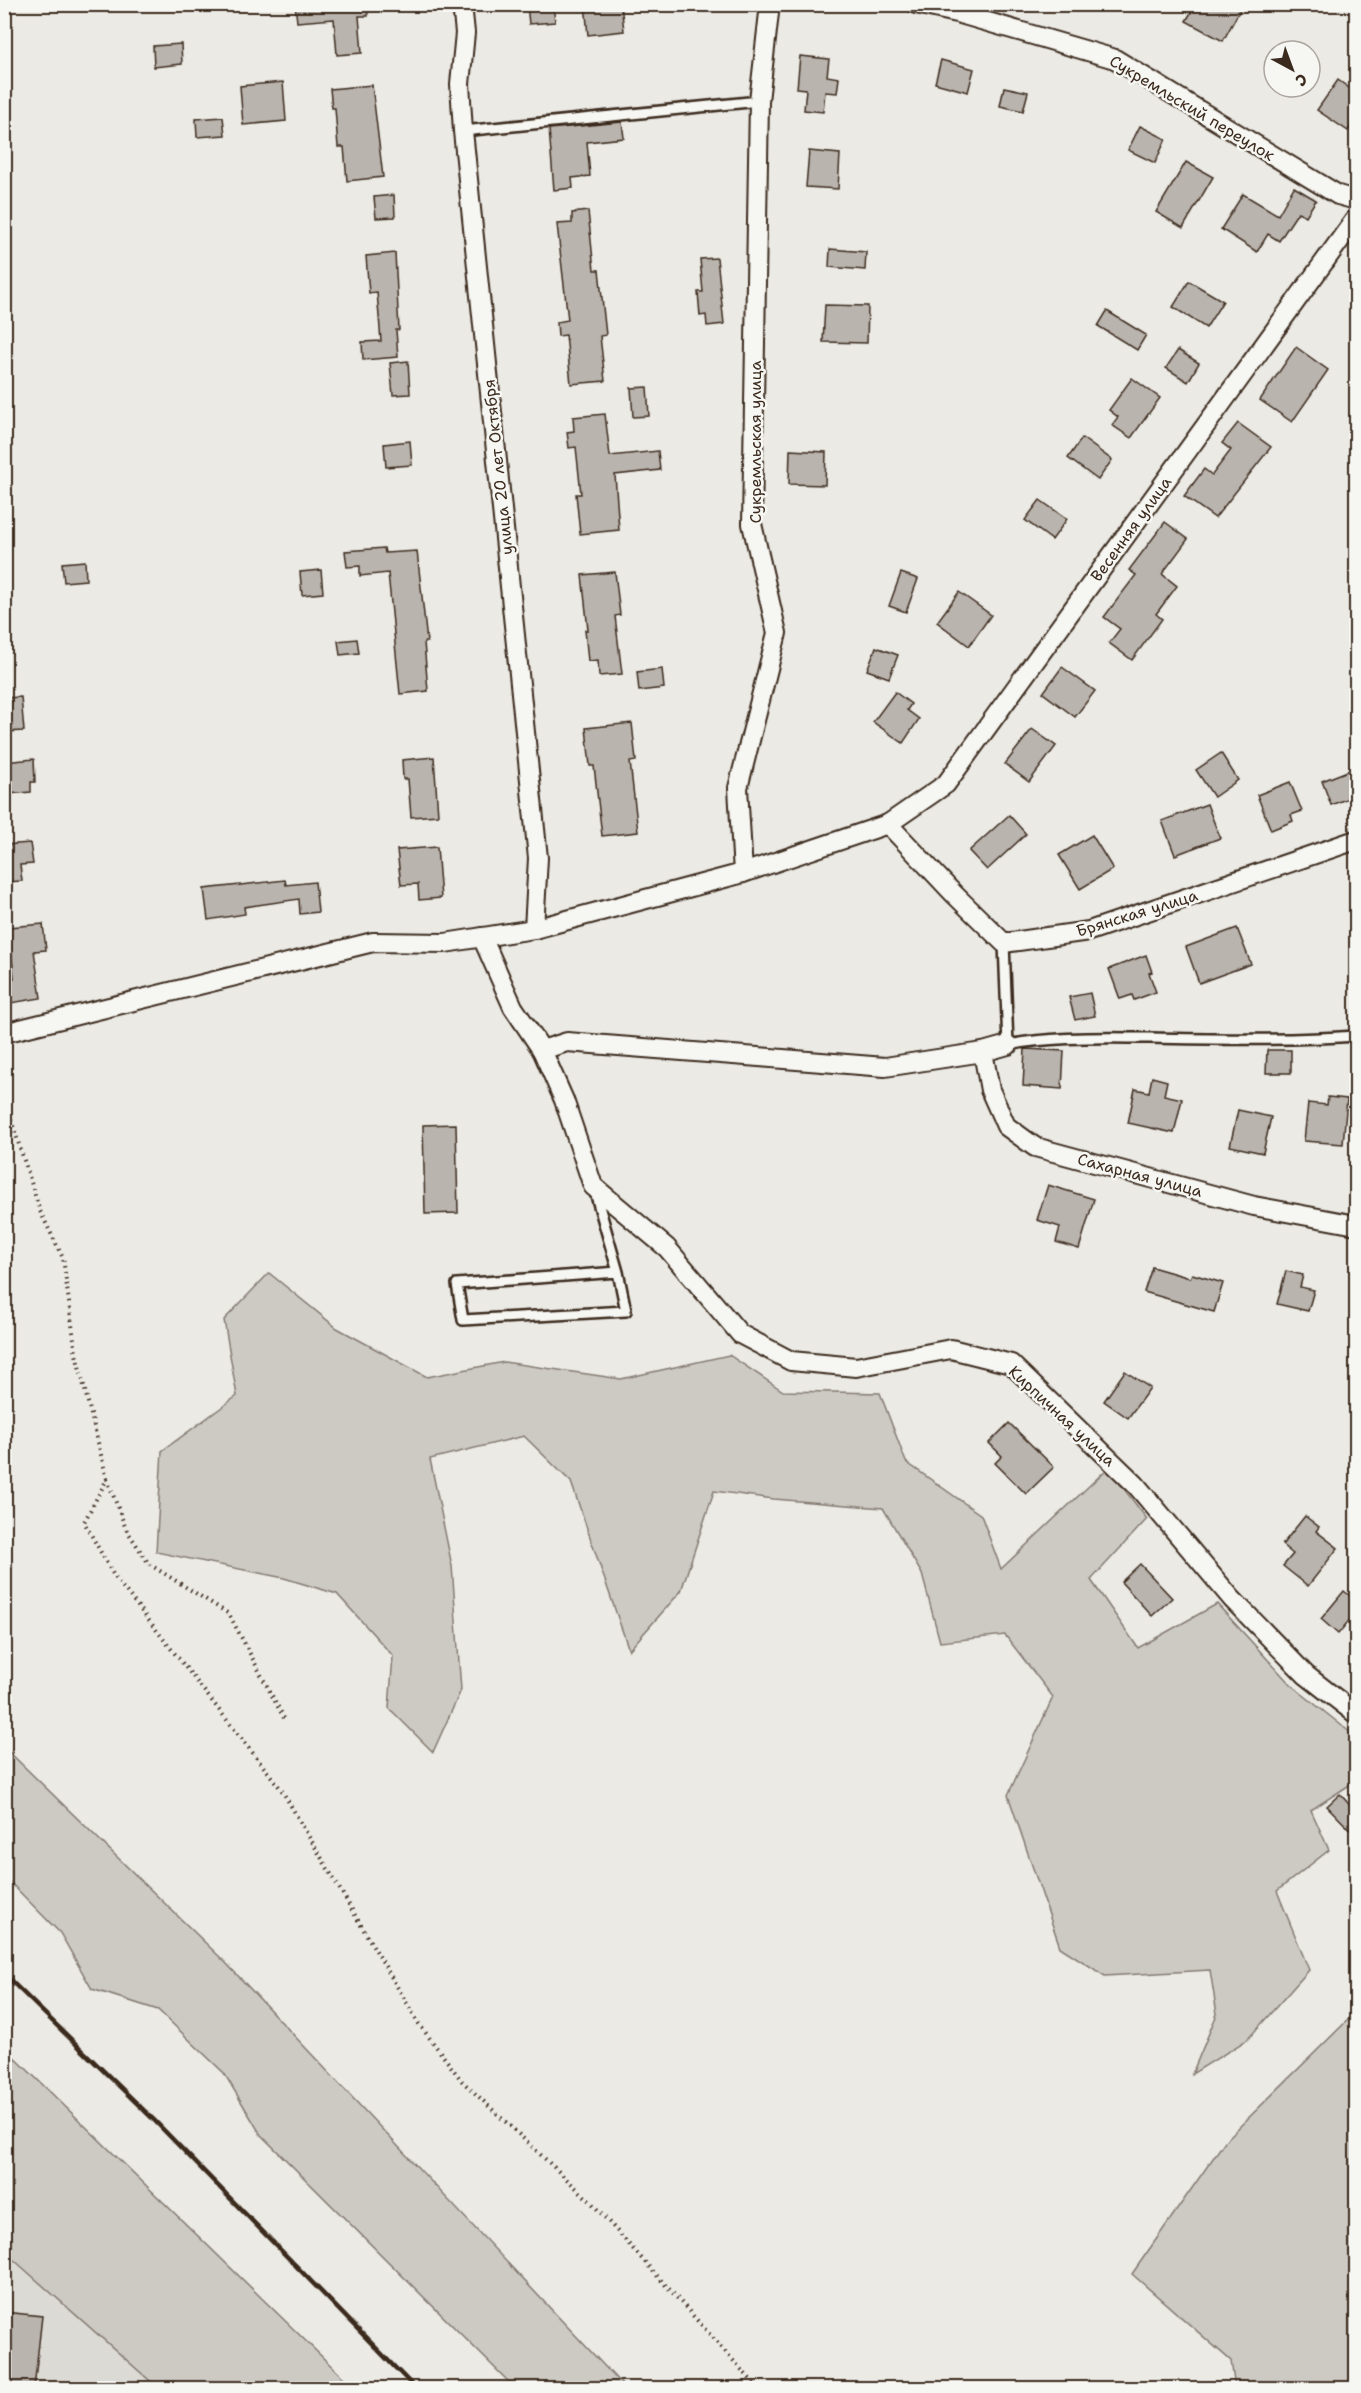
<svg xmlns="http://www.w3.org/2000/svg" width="1361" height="2393" viewBox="0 0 1361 2393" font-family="'Shantell Sans',sans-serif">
  <rect width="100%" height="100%" fill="#ebeae5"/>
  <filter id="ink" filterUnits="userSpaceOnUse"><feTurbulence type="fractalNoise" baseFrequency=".0167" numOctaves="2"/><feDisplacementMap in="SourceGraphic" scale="12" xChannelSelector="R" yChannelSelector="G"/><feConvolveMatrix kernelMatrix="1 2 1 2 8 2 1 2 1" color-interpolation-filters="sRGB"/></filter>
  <g filter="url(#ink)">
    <polygon fill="#dcdad4" points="4,2252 157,2387 162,2388 5,2388"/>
    <g fill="#cdcac4" stroke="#847a71" stroke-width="1.5">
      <polygon points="269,1273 337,1328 427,1377 504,1362 621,1379 729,1355 783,1391 880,1393 906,1462 981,1515 1001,1569 1108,1468 1147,1519 1091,1580 1138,1648 1217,1604 1291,1685 1356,1737 1356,1787 1351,1784 1311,1810 1329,1850 1277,1891 1309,1970 1247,2040 1192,2074 1217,2014 1210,1970 1105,1976 1060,1947 1008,1795 1053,1697 1005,1635 940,1642 922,1574 883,1508 774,1499 714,1491 681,1591 629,1650 571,1482 524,1436 430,1459 452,1566 461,1690 433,1752 389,1708 393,1656 337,1594 284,1578 156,1552 162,1451 237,1396 224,1320"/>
      <polygon points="5,1748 225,1962 625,2388 515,2388 261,2135 224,2073 158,2010 92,1989 60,1933 5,1877"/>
      <polygon points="1354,2014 1356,2017 1356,2388 1235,2388 1231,2361 1132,2274 1225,2141"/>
      <polygon points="4,2048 5,2048 354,2388 162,2388 157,2387 5,2252"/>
    </g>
    <g fill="#bab4ae" stroke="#3b2a1e" stroke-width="1.5">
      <polygon points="295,4 367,4 368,16 359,16 362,53 337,55 334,19 297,22"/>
      <polygon points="527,4 553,4 555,22 529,24"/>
      <polygon points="585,4 621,4 624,31 588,35"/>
      <polygon points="1196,4 1243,4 1223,41 1186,21"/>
      <polygon points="181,44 182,64 154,67 153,46"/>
      <polygon points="800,56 829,59 827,76 839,78 837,93 825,92 823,112 804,110 806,89 797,88"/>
      <polygon points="941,60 974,69 968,92 935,83"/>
      <polygon points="1338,80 1356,93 1356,118 1348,131 1317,110"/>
      <polygon points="283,82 286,121 243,125 240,86"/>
      <polygon points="372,85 383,177 347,181 344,147 338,147 335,108 332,108 330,89"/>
      <polygon points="1004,87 1028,92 1023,111 1000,106"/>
      <polygon points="223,117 225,135 197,137 196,119"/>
      <polygon points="622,122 624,138 587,142 590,176 572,178 573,188 554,190 549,129"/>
      <polygon points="1140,126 1166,139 1155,163 1128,150"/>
      <polygon points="809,151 840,154 838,189 806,187"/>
      <polygon points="1186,162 1213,177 1183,228 1156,212"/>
      <polygon points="1294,187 1316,200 1306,216 1298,212 1279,241 1268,234 1257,252 1221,229 1243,194 1278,215"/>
      <polygon points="394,195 395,217 376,218 374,197"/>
      <polygon points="588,211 594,270 599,270 606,335 600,336 605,381 571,384 566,335 558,336 557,322 568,320 557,224 572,223 572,213"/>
      <polygon points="830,249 866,252 865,270 829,267"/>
      <polygon points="395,253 399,330 396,330 398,357 363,360 362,342 381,341 377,292 369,293 366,256"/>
      <polygon points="717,258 724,324 707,326 706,315 700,316 698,292 703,292 700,259"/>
      <polygon points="1189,281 1223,301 1206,328 1173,307"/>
      <polygon points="825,305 868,306 867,343 823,342"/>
      <polygon points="1107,311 1146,335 1137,350 1098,326"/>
      <polygon points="1296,347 1328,370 1292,422 1260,400"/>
      <polygon points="1178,350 1199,363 1188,382 1166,368"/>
      <polygon points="408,361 410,394 393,395 390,363"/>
      <polygon points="1132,378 1160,398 1131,438 1112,425 1118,417 1109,410"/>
      <polygon points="647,387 649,416 633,417 631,388"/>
      <polygon points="605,414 610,456 658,451 660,470 615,475 619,530 580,534 576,494 581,494 576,447 569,448 567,432 574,431 573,417"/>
      <polygon points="1238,423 1271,447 1215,518 1184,496 1204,469 1212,475 1231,450 1222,443"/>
      <polygon points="1082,438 1112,460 1098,480 1068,458"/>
      <polygon points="410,441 412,465 386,467 384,444"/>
      <polygon points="790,450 826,452 825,485 789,484"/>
      <polygon points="1040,500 1067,519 1052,540 1025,520"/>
      <polygon points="1165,522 1188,539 1162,574 1177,586 1156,614 1162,619 1132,660 1109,643 1120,629 1104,617 1136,575 1129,570"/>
      <polygon points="384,548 385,553 417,551 427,642 424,642 428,691 400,694 388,573 360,576 360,566 347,567 345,551"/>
      <polygon points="85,561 86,580 64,582 62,563"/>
      <polygon points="321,570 323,593 302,595 300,572"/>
      <polygon points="615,572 620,615 615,616 622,674 599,676 598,660 588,661 585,630 588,630 582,575"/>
      <polygon points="901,573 918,579 906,612 889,606"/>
      <polygon points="959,592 991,615 969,646 937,622"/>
      <polygon points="357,639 359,653 340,655 338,641"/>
      <polygon points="876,647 898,655 889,678 867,670"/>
      <polygon points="1062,667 1095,691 1075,717 1043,693"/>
      <polygon points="662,669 664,688 639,691 637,672"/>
      <polygon points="895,692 911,704 907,710 919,719 903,743 873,722"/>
      <polygon points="21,697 24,731 4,732 4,698"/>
      <polygon points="632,723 636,761 630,762 638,832 602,836 594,766 590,766 586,728"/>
      <polygon points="1032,729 1056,746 1029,782 1005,764"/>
      <polygon points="1221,753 1238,780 1214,797 1196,770"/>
      <polygon points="434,757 438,815 411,817 408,779 403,779 402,760"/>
      <polygon points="34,759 35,782 31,782 31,792 8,794 7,784 4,785 4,762"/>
      <polygon points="1350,770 1356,787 1356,795 1331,805 1322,781"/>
      <polygon points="1290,782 1302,811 1291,815 1293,821 1271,830 1257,795"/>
      <polygon points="1207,804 1220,838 1175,855 1162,821"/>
      <polygon points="1009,815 1026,834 987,870 969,851"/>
      <polygon points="1092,835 1113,869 1080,889 1059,855"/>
      <polygon points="30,843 33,864 20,865 22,881 4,882 4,845"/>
      <polygon points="437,847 441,898 419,900 418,884 401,885 397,850"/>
      <polygon points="285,880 286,885 315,882 318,912 300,914 299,899 244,907 245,914 208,920 204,889"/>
      <polygon points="43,924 46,950 34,951 41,998 11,1003 7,979 14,978 9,927"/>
      <polygon points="1237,928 1251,964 1199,983 1186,947"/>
      <polygon points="1146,955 1152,972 1149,973 1156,992 1134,1000 1132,995 1120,999 1109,969"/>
      <polygon points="1090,993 1095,1016 1075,1020 1069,997"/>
      <polygon points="1025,1049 1064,1051 1062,1089 1023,1086"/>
      <polygon points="1267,1050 1291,1050 1291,1073 1266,1073"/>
      <polygon points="1152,1077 1167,1081 1164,1095 1182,1099 1174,1133 1128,1123 1135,1089 1149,1092"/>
      <polygon points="1328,1097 1347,1099 1343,1144 1304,1141 1308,1103 1327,1105"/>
      <polygon points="1238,1110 1271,1117 1263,1153 1230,1146"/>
      <polygon points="456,1124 458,1213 425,1214 423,1125"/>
      <polygon points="1048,1185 1094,1199 1079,1249 1056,1242 1060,1227 1037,1220"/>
      <polygon points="1152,1267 1190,1278 1192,1274 1223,1283 1214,1312 1144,1292"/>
      <polygon points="1286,1271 1303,1275 1300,1287 1314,1290 1308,1311 1277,1304"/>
      <polygon points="1125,1371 1150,1388 1128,1418 1104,1401"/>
      <polygon points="1009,1423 1054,1467 1026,1494 995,1463 1002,1456 989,1443"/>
      <polygon points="1305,1516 1319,1527 1316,1531 1338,1548 1308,1586 1283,1566 1293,1554 1282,1545"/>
      <polygon points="1140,1564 1172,1598 1152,1616 1121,1582"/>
      <polygon points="1344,1591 1356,1601 1356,1612 1338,1634 1321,1619"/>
      <polygon points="1340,1794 1356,1812 1356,1836 1327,1806"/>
      <polygon points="4,2312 42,2316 34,2388 4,2388"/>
    </g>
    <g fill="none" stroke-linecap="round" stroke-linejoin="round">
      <g stroke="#3b2a1e" stroke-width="14">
        <g id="lane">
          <polyline points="463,131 759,101"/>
          <path d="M1004,943l4,102c46,-9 95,-7 142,-7 69,1 138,3 206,-2"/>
          <polyline points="595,1192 618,1272 626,1311 463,1320 457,1284 618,1272"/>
        </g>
      </g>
      <g stroke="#3b2a1e" stroke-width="22">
        <g id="street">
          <polyline points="462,4 465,33 460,84 463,131 538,858 534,929"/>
          <polyline points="916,4 957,13 1115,59 1338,195 1356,200"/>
          <polyline points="888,824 954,894 1004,943 1089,931 1356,840"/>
          <polyline points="743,873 738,788 777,633 752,524 759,101 770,4"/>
          <polyline points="482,937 513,1007 542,1050 567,1042 885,1067 983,1052 1008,1045"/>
          <polyline points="4,1033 373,942 445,943 534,929 743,873 888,824 946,784 1356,218"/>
          <polyline points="542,1050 564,1100 593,1186 667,1248 740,1334 791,1361 856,1367 951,1349 1011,1364 1136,1485 1232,1599 1306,1675 1356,1714"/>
          <polyline points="983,1052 990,1090 1006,1126 1035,1147 1254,1206 1356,1225"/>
        </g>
      </g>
      <g stroke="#3b2a1e" stroke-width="4" stroke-dasharray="1.5 4.5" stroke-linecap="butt">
        <polyline points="4,1097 40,1211 63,1258 76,1354 107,1479 84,1522 114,1576 281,1789 419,2024 462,2081 590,2201 758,2388"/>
        <polyline points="107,1479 126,1529 149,1564 229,1614 286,1722"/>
      </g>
      <use href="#lane" stroke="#f6f6f2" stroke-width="9"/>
      <use href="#street" stroke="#f6f6f2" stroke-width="18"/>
      <polyline stroke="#3b2a1e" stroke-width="4.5" points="4,1974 154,2120 415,2388"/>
    </g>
  </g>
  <g text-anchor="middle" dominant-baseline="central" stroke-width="5" stroke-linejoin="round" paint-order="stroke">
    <g font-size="16" fill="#3b2a1e" stroke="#f6f6f2">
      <text transform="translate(1192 108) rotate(31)">Сукремльский переулок</text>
      <text transform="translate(755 442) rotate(-90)">Сукремльская улица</text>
      <text transform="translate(498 467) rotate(-96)">улица 20 лет Октября</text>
      <text transform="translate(1131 529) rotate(-54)">Весенняя улица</text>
      <text transform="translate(1137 913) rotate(-17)">Брянская улица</text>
      <text transform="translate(1140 1175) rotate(15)">Сахарная улица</text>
      <text transform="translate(1062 1416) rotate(43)">Кирпичная улица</text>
    </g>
  </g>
  <rect width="1361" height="2393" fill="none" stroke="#f6f6f2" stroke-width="24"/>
  <rect x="12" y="12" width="1337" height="2369" fill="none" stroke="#3b2a1e" stroke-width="2" filter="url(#ink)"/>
  <g transform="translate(1292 69) rotate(139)"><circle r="28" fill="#f6f6f2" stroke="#aba49d" stroke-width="1.5"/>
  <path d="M0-4.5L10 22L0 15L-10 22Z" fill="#3b2a1e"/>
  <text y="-9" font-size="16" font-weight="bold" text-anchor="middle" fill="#3b2a1e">С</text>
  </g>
</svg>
